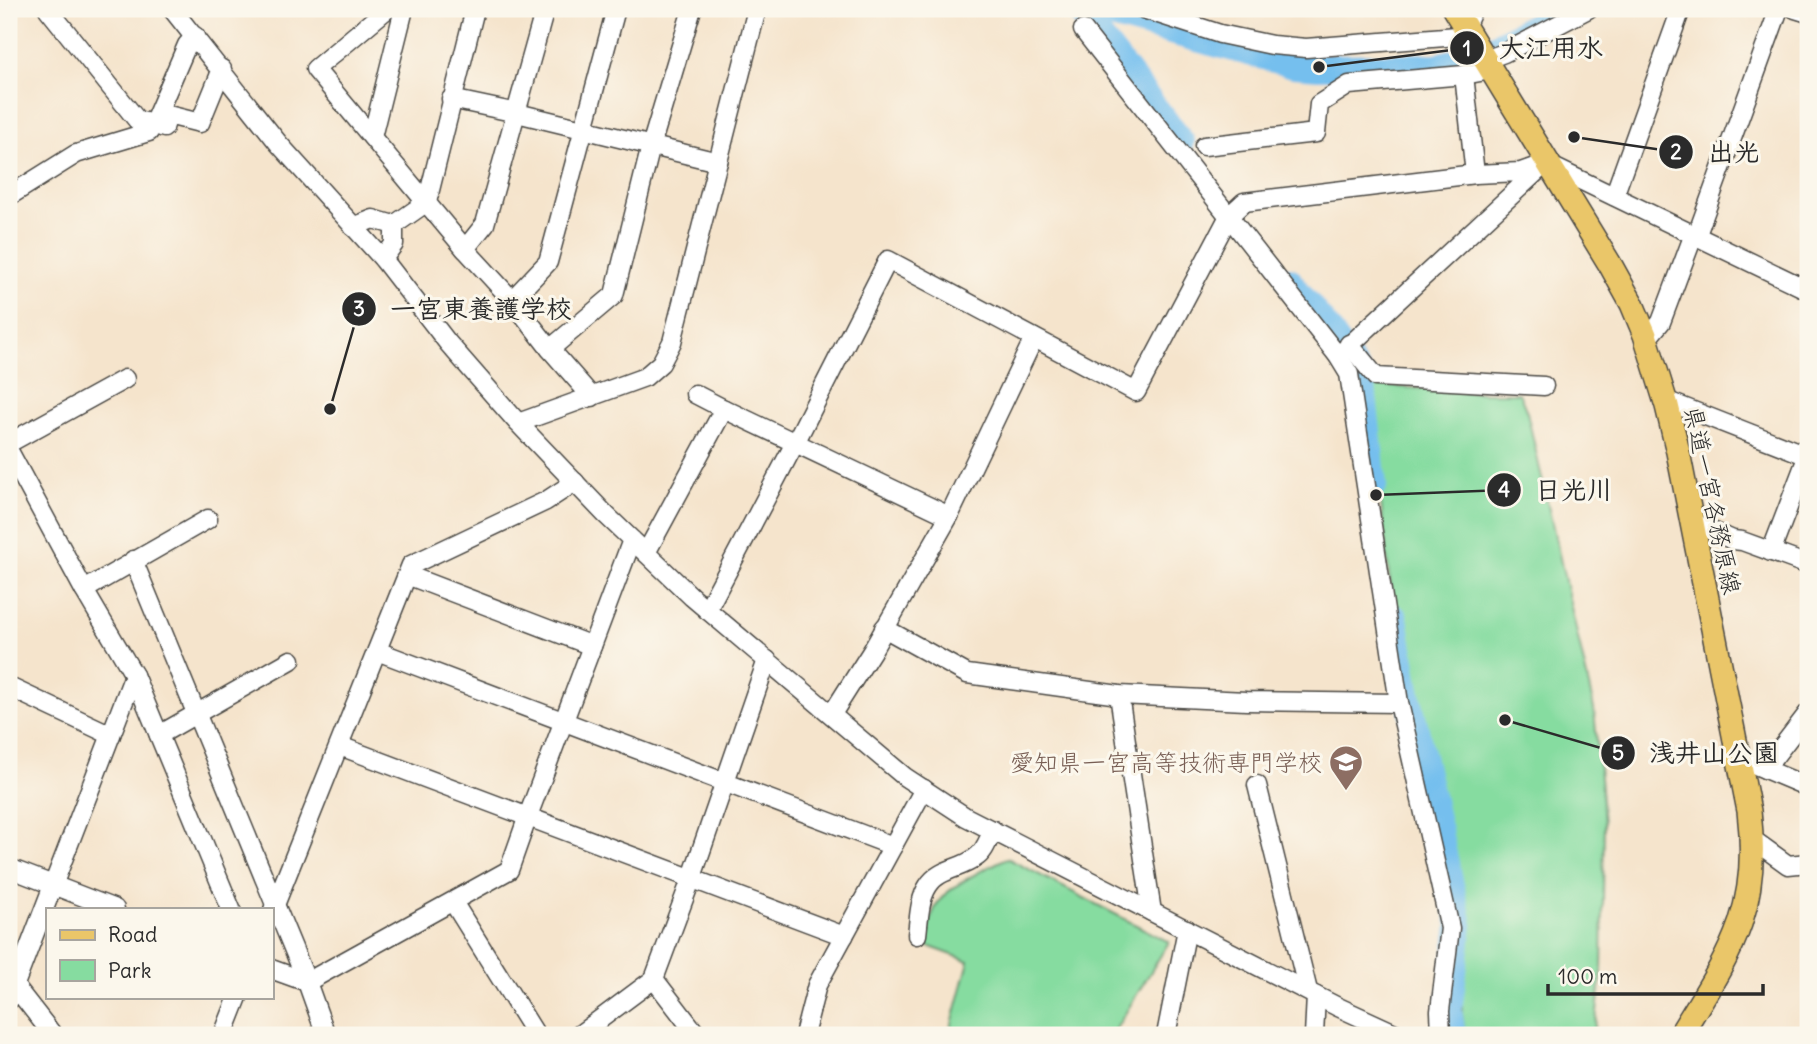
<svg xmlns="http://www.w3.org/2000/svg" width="1817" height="1044" viewBox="0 0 1817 1044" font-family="Delius,'Klee One',sans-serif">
  <rect width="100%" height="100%" fill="#fbf7ec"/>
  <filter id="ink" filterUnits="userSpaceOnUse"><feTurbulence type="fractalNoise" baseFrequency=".0143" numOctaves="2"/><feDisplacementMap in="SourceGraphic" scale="14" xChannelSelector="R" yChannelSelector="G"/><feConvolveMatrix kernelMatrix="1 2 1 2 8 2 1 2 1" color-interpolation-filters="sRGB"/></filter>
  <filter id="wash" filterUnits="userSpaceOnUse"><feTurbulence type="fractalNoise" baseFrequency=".00686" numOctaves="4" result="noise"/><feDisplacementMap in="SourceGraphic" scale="28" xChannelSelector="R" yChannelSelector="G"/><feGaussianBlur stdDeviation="1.57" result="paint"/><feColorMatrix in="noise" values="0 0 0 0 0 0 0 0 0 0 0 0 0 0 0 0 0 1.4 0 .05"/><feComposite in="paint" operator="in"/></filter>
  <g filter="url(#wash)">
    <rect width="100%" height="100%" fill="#f5e4cc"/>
    <g fill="#86dca0" stroke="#588466" stroke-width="2">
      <polygon points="1368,385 1486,393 1519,393 1527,412 1594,709 1604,824 1602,973 1594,1035 1465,1035 1462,1014 1462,925 1417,731 1389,575"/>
      <path d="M1007,858l162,84 -57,93h-163l20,-74 -44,-16c2,-14 6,-31 13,-42 10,-17 52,-37 69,-45z"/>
    </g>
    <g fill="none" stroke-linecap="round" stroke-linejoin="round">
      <polyline stroke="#75bfee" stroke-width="4.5" points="9,172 17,187"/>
      <g stroke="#75bfee" stroke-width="26">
        <polyline points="1078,9 1182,142"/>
        <polyline points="1085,9 1293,65 1319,67 1437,66 1458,61 1499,44 1565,9"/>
        <polyline points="1289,280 1328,329 1362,379 1374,486"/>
        <polyline points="1395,618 1406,685 1460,925 1449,1010 1453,1035"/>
      </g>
    </g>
  </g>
  <g filter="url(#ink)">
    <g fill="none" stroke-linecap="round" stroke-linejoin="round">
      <g stroke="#494743" stroke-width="21">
        <g id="minor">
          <polyline points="48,9 137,120 153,124 187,45 195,36"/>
          <polyline points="172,9 279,144 383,259 448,343 518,423 606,515 692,597 905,777 966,817 1336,1006 1399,1035"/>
          <polyline points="387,9 315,69 465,249 512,300 550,349 592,397"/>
          <polyline points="1143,9 1220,34 1272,45 1306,48 1470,35"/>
          <polyline points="1795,9 1808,13"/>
          <polyline points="1465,27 1473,9"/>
          <polyline points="1083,30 1338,356 1349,374 1399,703 1450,928 1440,1011 1441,1035"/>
          <polyline points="1485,60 1504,53 1588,9"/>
          <polyline points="1464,75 1475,174"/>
          <polyline points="451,99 517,113 718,162"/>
          <polyline points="372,137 404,9"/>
          <polyline points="1204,146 1316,133 1319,104 1349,85 1464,75 1491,70"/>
          <polyline points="1547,164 1808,290"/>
          <polyline points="9,196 76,154 149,132 153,124 164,128 168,115 200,123 222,69"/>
          <polyline points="1614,196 1681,9"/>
          <polyline points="353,227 373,219 394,225"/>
          <polyline points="465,249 485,224 545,9"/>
          <polyline points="383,259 394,244 394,225 427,202 475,9"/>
          <polyline points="512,300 548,262 616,9"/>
          <polyline points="1645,335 1651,334 1661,322 1694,234 1699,229 1779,9"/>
          <polyline points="1349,344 1376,377 1544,386"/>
          <polyline points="550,349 614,295 651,146 692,9"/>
          <polyline points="695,394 724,409"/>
          <polyline points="1665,400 1808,456"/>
          <polyline points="518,423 645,377 661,363 672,342 757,9"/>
          <polyline points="9,443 125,379"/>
          <polyline points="9,451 84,590 134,675 231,909"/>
          <polyline points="1692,522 1733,540 1742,541 1808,565"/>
          <polyline points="1771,552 1808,455"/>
          <polyline points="646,553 724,409 949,516"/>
          <polyline points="133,560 307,982 326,1035"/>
          <polyline points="407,575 592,646"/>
          <polyline points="84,590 208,519"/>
          <polyline points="707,610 795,443 888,260 1136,392 1229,216 1244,202 1475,174 1521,172 1546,163 1338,356"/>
          <polyline points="884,628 967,674 1119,695 1246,701 1399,703"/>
          <polyline points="377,651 893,846"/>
          <polyline points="9,687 111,735"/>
          <polyline points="1119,695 1152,912"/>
          <polyline points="832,714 872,651 949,516 1034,338"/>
          <polyline points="159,735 291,660"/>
          <polyline points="340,746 844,936"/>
          <polyline points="1738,758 1765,769 1808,713"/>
          <polyline points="1765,769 1808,787"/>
          <polyline points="1257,785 1308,991"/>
          <polyline points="1752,839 1788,865 1808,863"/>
          <polyline points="9,868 115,909"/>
          <polyline points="453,902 536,1035"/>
          <polyline points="271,915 411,565 546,501 575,482"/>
          <path d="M917,935c2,-16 2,-35 11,-49 10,-17 33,-17 47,-28 10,-6 13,-18 18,-28"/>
          <polyline points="271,969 307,982 509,870 528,816 632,540"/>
          <polyline points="10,980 53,1035"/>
          <polyline points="9,1000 134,675"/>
          <polyline points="223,1035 238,997"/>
          <polyline points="579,1035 654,979"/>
          <polyline points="697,1035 654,979 692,877 767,660"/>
          <polyline points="804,1035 817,985 924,789"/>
          <polyline points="1166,1035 1187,929"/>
          <polyline points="1314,1035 1316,996"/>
        </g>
      </g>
      <g stroke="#494743" stroke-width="26">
        <path id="major" d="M1454,9l157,257 21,38 13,31 22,71 11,46 71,359c12,101 -19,142 -69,224"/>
      </g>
      <use href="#minor" stroke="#fff" stroke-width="18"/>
      <use href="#major" stroke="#eac669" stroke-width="23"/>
    </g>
  </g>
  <defs>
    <g id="school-pin" transform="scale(1.75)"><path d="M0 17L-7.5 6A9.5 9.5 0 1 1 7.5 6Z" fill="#8d6e63" stroke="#fbf7ec"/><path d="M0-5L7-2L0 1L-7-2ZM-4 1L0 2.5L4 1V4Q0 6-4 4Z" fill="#fff"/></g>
  </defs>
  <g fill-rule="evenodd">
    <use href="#school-pin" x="1346" y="762"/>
  </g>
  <g text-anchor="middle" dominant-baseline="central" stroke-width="6" stroke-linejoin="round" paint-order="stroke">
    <g font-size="24" fill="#2b2b2b" stroke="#fbf7ec">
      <text transform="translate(1713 500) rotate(78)">県道一宮各務原線</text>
    </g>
    <g font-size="24" fill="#785e54" stroke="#fbf7ec" text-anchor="end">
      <text x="1322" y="762">愛知県一宮高等技術専門学校</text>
    </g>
  </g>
  <path fill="none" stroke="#2b2b2b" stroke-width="2.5" d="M1319 67L1467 48M1574 137L1676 152M330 409L359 309M1376 495L1504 490M1505 720L1618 753"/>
  <g fill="#2b2b2b" stroke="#fbf7ec" stroke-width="2.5">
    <circle cx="1319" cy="67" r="7"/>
    <circle cx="1574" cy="137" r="7"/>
    <circle cx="330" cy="409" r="7"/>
    <circle cx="1376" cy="495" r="7"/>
    <circle cx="1505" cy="720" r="7"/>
    <circle cx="1467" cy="48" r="18"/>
    <circle cx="1676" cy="152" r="18"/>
    <circle cx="359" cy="309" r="18"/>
    <circle cx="1504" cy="490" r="18"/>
    <circle cx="1618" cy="753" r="18"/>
  </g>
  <g font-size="21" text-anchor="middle" font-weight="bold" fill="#fff">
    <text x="1467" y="56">1</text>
    <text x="1676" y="159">2</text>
    <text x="359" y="316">3</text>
    <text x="1504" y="497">4</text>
    <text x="1618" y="760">5</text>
  </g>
  <g font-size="26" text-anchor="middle" font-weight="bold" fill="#2b2b2b" stroke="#fbf7ec" stroke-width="6" stroke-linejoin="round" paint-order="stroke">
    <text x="1551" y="57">大江用水</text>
    <text x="1734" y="161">出光</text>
    <text x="481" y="318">一宮東養護学校</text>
    <text x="1574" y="499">日光川</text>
    <text x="1714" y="762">浅井山公園</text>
  </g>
  <rect width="1817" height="1044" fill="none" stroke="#fbf7ec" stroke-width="35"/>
  <rect x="46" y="908" width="228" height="91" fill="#fbf7ec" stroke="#a8a59f" stroke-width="2"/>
  <rect x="60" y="930" width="35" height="10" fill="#eac669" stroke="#a8a59f" stroke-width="2"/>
  <text x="108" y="942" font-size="21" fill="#2b2b2b">Road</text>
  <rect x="60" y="960" width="35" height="21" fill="#86dca0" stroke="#a8a59f" stroke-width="2"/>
  <text x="108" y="978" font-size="21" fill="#2b2b2b">Park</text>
  <path d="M1548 984v10h215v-10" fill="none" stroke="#2b2b2b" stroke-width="3.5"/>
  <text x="1558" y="984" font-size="21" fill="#2b2b2b" stroke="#fbf7ec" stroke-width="5" paint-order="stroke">100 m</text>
</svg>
